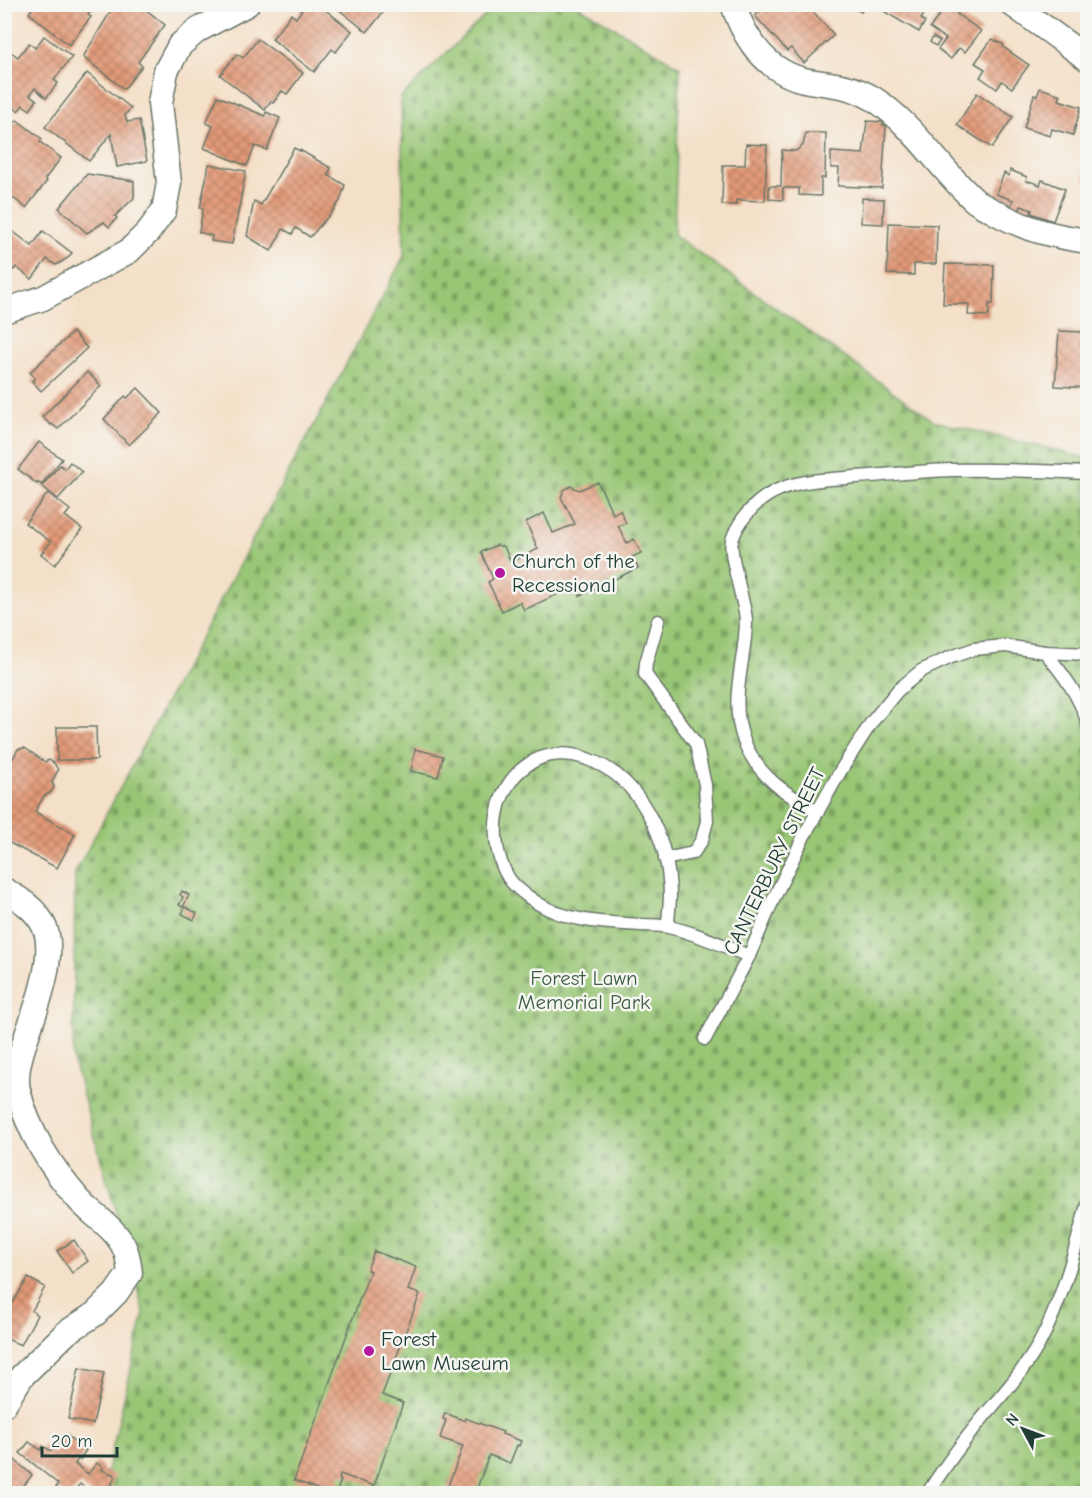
<svg xmlns="http://www.w3.org/2000/svg" width="1092" height="1498" viewBox="0 0 1092 1498" font-family="'Comic Neue',sans-serif">
  <defs>
    <pattern id="cemetery-stones" width="16" height="16" patternUnits="userSpaceOnUse" patternTransform="scale(1.5)"><rect width="16" height="16" fill="#98c674"/><path d="M2 7V4a2 2 0 0 1 4 0v3zM10 15v-3a2 2 0 0 1 4 0v3z" fill="#7ba260"/></pattern>
    <pattern id="building-cross-hatch" width="8" height="8" patternUnits="userSpaceOnUse" patternTransform="scale(1.5)"><rect width="8" height="8" fill="#e29977"/><path d="M0 0l8 8M0 8l8-8" fill="none" stroke="#b77e62"/></pattern>
  </defs>
  <rect width="100%" height="100%" fill="#f6f6f2"/>
  <filter id="ink" filterUnits="userSpaceOnUse"><feTurbulence type="fractalNoise" baseFrequency=".0167" numOctaves="2"/><feDisplacementMap in="SourceGraphic" scale="12" xChannelSelector="R" yChannelSelector="G"/><feConvolveMatrix kernelMatrix="1 2 1 2 8 2 1 2 1" color-interpolation-filters="sRGB"/></filter>
  <filter id="wash" filterUnits="userSpaceOnUse"><feTurbulence type="fractalNoise" baseFrequency=".008" numOctaves="4" result="noise"/><feDisplacementMap in="SourceGraphic" scale="24" xChannelSelector="R" yChannelSelector="G"/><feGaussianBlur stdDeviation="1.35" result="paint"/><feColorMatrix in="noise" values="0 0 0 0 0 0 0 0 0 0 0 0 0 0 0 0 0 1.4 0 .05"/><feComposite in="paint" operator="in"/></filter>
  <g filter="url(#wash)">
    <rect width="100%" height="100%" fill="#f4e0c8"/>
    <polygon fill="url(#cemetery-stones)" stroke="#5c8254" stroke-width="1.5" points="496,5 577,5 680,67 674,235 934,421 1087,458 1087,1493 102,1493 144,1313 73,1060 75,873 404,256 401,97"/>
    <g id="blocks">
      <g fill="url(#building-cross-hatch)">
        <polygon points="35,4 96,4 88,15 91,17 69,45 29,13"/>
        <polygon points="115,4 139,4 165,25 138,62 142,66 124,89 83,57"/>
        <polygon points="306,4 318,4 352,31 336,52 332,49 314,72 272,39 291,14 296,18"/>
        <polygon points="332,4 390,4 367,32"/>
        <polygon points="767,4 806,4 834,35 804,63 791,48 787,51 755,16"/>
        <polygon points="853,4 866,4 861,12 852,6"/>
        <polygon points="947,4 964,4 957,14 981,31 965,52 959,48 951,59 938,49 946,39 930,28"/>
        <polygon points="1085,4 1088,4 1088,16 1083,15"/>
        <polygon points="889,5 930,5 921,19 925,22 919,32 885,12"/>
        <polygon points="44,36 72,57 54,80 58,83 46,98 35,88 30,95 37,100 30,110 23,105 18,111 4,100 4,47 18,57 29,43 35,48"/>
        <polygon points="933,37 940,41 936,46 930,42"/>
        <polygon points="258,39 303,73 287,94 282,91 273,103 271,101 265,110 220,75 237,54 243,58"/>
        <polygon points="992,39 1004,45 1003,47 1029,65 1012,88 1002,81 997,89 980,77 985,69 975,63"/>
        <polygon points="87,73 131,108 125,115 127,122 139,120 147,161 117,167 111,134 89,161 45,127"/>
        <polygon points="1040,88 1061,95 1059,100 1081,107 1073,135 1052,129 1050,136 1024,128 1034,95 1037,96"/>
        <polygon points="977,93 1013,117 992,148 957,125"/>
        <polygon points="218,96 265,116 266,112 280,118 267,150 255,146 247,166 204,148 213,126 206,123"/>
        <polygon points="17,120 42,139 40,142 61,158 45,179 47,181 26,208 4,191 4,134"/>
        <polygon points="867,121 883,122 883,125 886,125 882,188 838,186 839,168 831,168 831,152 863,154"/>
        <polygon points="806,133 826,133 825,178 821,178 821,196 799,195 799,188 783,188 783,200 769,199 769,186 781,186 782,150 796,151 803,145"/>
        <polygon points="746,144 767,145 765,201 736,200 736,205 722,205 723,165 745,165"/>
        <polygon points="294,148 300,151 300,150 331,168 328,175 345,185 340,201 332,212 310,237 296,228 292,234 283,229 271,251 247,236 254,201 261,205"/>
        <polygon points="209,164 246,171 232,244 211,241 212,236 199,232 203,209 200,208"/>
        <polygon points="1086,165 1088,165 1088,180 1084,180"/>
        <polygon points="1010,170 1027,177 1026,181 1029,182 1029,181 1040,185 1042,180 1065,189 1053,221 1031,213 1032,210 1021,206 1018,213 1010,210 1013,200 996,194 1004,173 1009,176"/>
        <polygon points="87,174 134,181 134,198 115,216 117,218 109,227 104,222 87,233 59,208"/>
        <polygon points="862,198 884,199 883,224 861,223"/>
        <polygon points="889,223 937,225 936,264 914,264 914,275 887,274"/>
        <polygon points="11,230 32,246 43,231 72,253 68,258 56,265 47,259 32,279 16,267 14,270 4,264 4,239"/>
        <polygon points="945,264 994,265 993,304 989,304 989,316 968,315 969,304 943,304"/>
        <polygon points="1059,331 1082,332 1081,346 1088,346 1088,388 1055,386"/>
        <polygon points="73,332 87,348 41,391 32,381 35,378 30,372"/>
        <polygon points="87,372 101,386 58,429 52,424 51,425 42,417"/>
        <polygon points="138,388 162,413 129,445 104,419 125,396 127,398"/>
        <polygon points="39,442 62,459 41,485 38,482 37,484 18,469"/>
        <polygon points="70,462 82,472 58,499 42,486 60,465 65,469"/>
        <polygon points="598,482 613,514 620,510 626,523 618,526 627,543 634,539 641,553 632,557 638,568 580,596 575,586 524,610 520,602 502,611 488,582 493,579 481,552 497,545 504,547 511,562 538,549 526,522 544,513 553,533 575,524 561,497 564,490 571,486 579,490"/>
        <polygon points="48,493 70,510 65,516 82,529 55,565 41,554 51,542 25,523"/>
        <polygon points="57,727 96,727 97,760 57,760"/>
        <polygon points="25,748 45,762 49,760 54,763 58,770 52,782 54,787 50,793 44,796 35,812 75,834 57,868 4,840 4,775 18,749"/>
        <polygon points="415,749 443,756 438,777 411,771"/>
        <polygon points="182,891 189,895 183,907 179,905 183,897 180,895"/>
        <polygon points="185,907 197,913 194,920 182,914"/>
        <polygon points="74,1240 88,1261 72,1273 57,1251"/>
        <polygon points="374,1251 416,1267 408,1290 420,1294 382,1395 403,1403 374,1486 340,1474 339,1479 341,1480 336,1494 321,1494 322,1491 294,1480 370,1271 367,1270"/>
        <polygon points="28,1278 45,1287 32,1311 37,1315 21,1345 4,1338 4,1309 12,1304"/>
        <polygon points="79,1368 104,1373 93,1424 68,1419"/>
        <polygon points="445,1413 465,1421 465,1418 503,1432 502,1434 521,1441 519,1446 517,1445 510,1463 489,1455 475,1494 445,1494 463,1446 440,1438 446,1420 443,1419"/>
        <polygon points="65,1434 86,1450 80,1460 78,1459 75,1464 88,1474 97,1463 103,1468 102,1470 115,1475 109,1494 92,1494 80,1484 71,1494 64,1494 56,1487 58,1484 20,1453 29,1442 41,1450 43,1446 51,1451"/>
        <polygon points="9,1455 32,1475 17,1494 4,1494 4,1460"/>
      </g>
    </g>
  </g>
  <g filter="url(#ink)">
    <use href="#blocks" fill-opacity="0" stroke="#6a7668" stroke-width="1.5"/>
    <g fill="none" stroke-linecap="round" stroke-linejoin="round">
      <g stroke="#6a7668" stroke-width="15">
        <g id="service">
          <polyline points="658,621 646,663 645,674 696,744 705,785 707,821 702,840 693,853 665,859"/>
          <path d="M1045,652c18,22 35,44 43,72"/>
          <path d="M818,812c-32,-18 -60,-35 -74,-71 -16,-43 2,-78 2,-121 -1,-17 -18,-67 -14,-80 6,-19 23,-38 40,-47 25,-14 57,-13 84,-16 32,-2 64,-6 95,-7 46,-1 91,1 137,3"/>
          <path d="M668,927c0,-11 2,-22 2,-32 -1,-54 -29,-118 -83,-136 -16,-6 -37,-7 -53,2 -41,21 -48,79 -26,116 6,10 20,20 31,27 29,18 67,19 101,21 9,0 19,0 28,2 26,5 56,19 81,29"/>
          <polyline points="705,1039 749,956 773,900 805,834 841,770 871,723 898,690 921,671 951,657 974,649 1005,646 1045,652 1088,654"/>
          <path d="M927,1494c14,-22 29,-43 45,-63 23,-29 49,-55 67,-87 24,-45 36,-94 49,-143"/>
        </g>
      </g>
      <g stroke="#6a7668" stroke-width="27">
        <g id="minor">
          <path d="M733,4c12,37 36,70 76,77 25,4 42,4 65,18 40,26 64,68 99,100 5,5 13,8 20,12 32,18 58,25 95,30"/>
          <polyline points="1012,4 1088,59"/>
          <polyline points="4,311 43,298 129,251 149,231 164,210 169,183 160,103 166,71 180,45 198,30 247,4"/>
          <path d="M4,890c16,9 32,19 40,36 13,27 -7,80 -16,106 -6,18 -14,40 -10,58 9,40 35,81 62,111 14,15 35,27 44,46 4,7 5,18 6,26l-14,20 -21,21 -29,19 -44,43 -18,28"/>
        </g>
      </g>
      <use href="#service" stroke="#fff" stroke-width="12"/>
      <use href="#minor" stroke="#fff" stroke-width="24"/>
    </g>
  </g>
  <g fill="#b5179e" stroke="#f6f6f2" stroke-width="2">
    <circle cx="500" cy="573" r="6"/>
    <circle cx="369" cy="1351" r="6"/>
  </g>
  <g text-anchor="middle" dominant-baseline="central" stroke-width="5" stroke-linejoin="round" paint-order="stroke">
    <g font-size="21" fill="#1f3d34" stroke="#f6f6f2" text-anchor="start">
      <text x="512" y="561">Church of the<tspan x="512" dy="24">Recessional</tspan></text>
      <text x="381" y="1339">Forest<tspan x="381" dy="24">Lawn Museum</tspan></text>
    </g>
    <g font-size="21" fill="#1f3d34" stroke="#f6f6f2">
      <text transform="translate(774 861) rotate(-64)">CANTERBURY STREET</text>
    </g>
    <g font-size="21" fill="#3d5f44" stroke="#f6f6f2">
      <text x="584" y="978">Forest Lawn<tspan x="584" dy="24">Memorial Park</tspan></text>
    </g>
  </g>
  <rect width="1092" height="1498" fill="none" stroke="#f6f6f2" stroke-width="24"/>
  <g transform="translate(1023 1429) rotate(311)" stroke="#f6f6f2" stroke-width="4.5" paint-order="stroke">
  <path d="M0-4.5L10 22L0 15L-10 22Z" fill="#1f3d34"/>
  <text y="-9" font-size="16" font-weight="bold" text-anchor="middle" fill="#1f3d34">N</text>
  </g>
  <path d="M42 1447v9h75v-9" fill="none" stroke="#1f3d34" stroke-width="3"/>
  <text x="51" y="1447" font-size="18" fill="#1f3d34" stroke="#f6f6f2" stroke-width="4.5" paint-order="stroke">20 m</text>
</svg>
